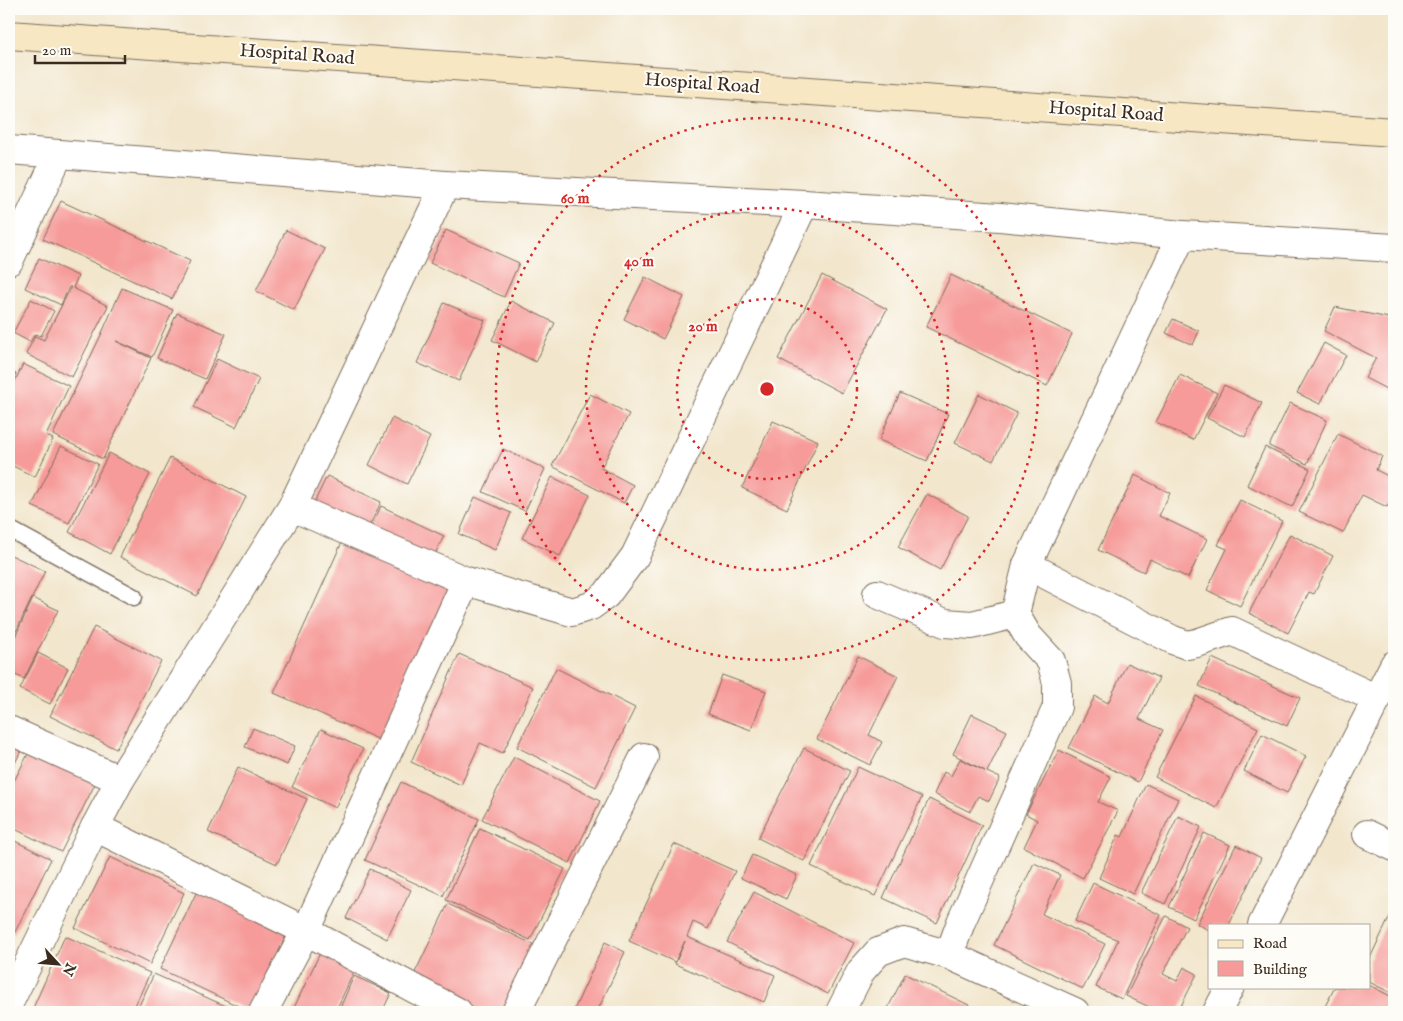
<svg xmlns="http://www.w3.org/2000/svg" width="1403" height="1021" viewBox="0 0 1403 1021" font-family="'IM FELL English',serif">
  <rect width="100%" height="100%" fill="#fdfcf7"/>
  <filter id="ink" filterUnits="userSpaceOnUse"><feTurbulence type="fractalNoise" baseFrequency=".02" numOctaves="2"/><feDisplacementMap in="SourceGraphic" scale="10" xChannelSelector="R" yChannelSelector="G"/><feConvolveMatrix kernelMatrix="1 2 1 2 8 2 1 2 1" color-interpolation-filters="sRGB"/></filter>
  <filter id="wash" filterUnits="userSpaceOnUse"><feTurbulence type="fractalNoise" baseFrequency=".0096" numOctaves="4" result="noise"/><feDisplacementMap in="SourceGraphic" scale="20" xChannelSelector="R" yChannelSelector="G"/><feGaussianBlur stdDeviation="1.12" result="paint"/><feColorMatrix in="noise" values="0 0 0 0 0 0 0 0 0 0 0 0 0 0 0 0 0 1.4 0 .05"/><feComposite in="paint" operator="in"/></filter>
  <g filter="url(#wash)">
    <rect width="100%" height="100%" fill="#f2e6cc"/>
    <g id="blocks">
      <g fill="#f69b9a">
        <polygon points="61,201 190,261 172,299 43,239"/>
        <polygon points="286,230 325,249 294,310 256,291"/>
        <polygon points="446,230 519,263 504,297 430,263"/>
        <polygon points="39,258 78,276 73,288 108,306 72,377 26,354 35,336 44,340 71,287 69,287 61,305 25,288"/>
        <polygon points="822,275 887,309 842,393 778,359"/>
        <polygon points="951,275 1072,334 1047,386 926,327"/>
        <polygon points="645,277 684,297 663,339 624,319"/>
        <polygon points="122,288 173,310 152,357 116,341 151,358 103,459 53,435 101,335"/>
        <polygon points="31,299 54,311 41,336 35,334 30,342 13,333"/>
        <polygon points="511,301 555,323 536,362 492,340"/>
        <polygon points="444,303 485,320 459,381 417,363"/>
        <polygon points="1335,307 1394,319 1394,329 1393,331 1394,332 1394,393 1365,378 1376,358 1324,331"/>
        <polygon points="177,313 226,334 205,379 157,358"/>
        <polygon points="1173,319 1199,331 1193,345 1166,333"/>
        <polygon points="1324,343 1346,355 1320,404 1297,393"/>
        <polygon points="217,359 259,379 236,427 194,407"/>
        <polygon points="23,364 69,386 46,435 53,439 35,477 9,464 9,394"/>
        <polygon points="9,370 16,374 9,388"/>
        <polygon points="1180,375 1217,393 1193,440 1156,422"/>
        <polygon points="1224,385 1262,403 1245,437 1207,418"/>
        <polygon points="900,393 948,414 927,461 879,440"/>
        <polygon points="590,394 629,414 601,468 633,485 624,503 552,466"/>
        <polygon points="979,394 1017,413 993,461 955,443"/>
        <polygon points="1290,403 1327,420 1307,464 1269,446"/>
        <polygon points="392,418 430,437 407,484 369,465"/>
        <polygon points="773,421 818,441 787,509 742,488"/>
        <polygon points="1338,434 1382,456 1376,470 1394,479 1394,492 1387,507 1362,495 1343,533 1299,512"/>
        <polygon points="61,446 98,464 69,523 32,506"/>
        <polygon points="1265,447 1310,469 1292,507 1247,485"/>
        <polygon points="503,449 545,469 525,511 483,492"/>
        <polygon points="109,453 150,474 110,554 69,532"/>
        <polygon points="170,458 246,497 197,596 120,557"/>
        <polygon points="1135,475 1170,493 1159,516 1207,539 1188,578 1150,559 1144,572 1098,550"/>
        <polygon points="327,476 381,502 367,531 313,505"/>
        <polygon points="552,477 590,495 560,556 522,538"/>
        <polygon points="927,494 968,516 940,570 898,547"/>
        <polygon points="475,497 511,513 495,550 459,534"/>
        <polygon points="1240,500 1282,521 1240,606 1207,590 1227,549 1218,545"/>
        <polygon points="381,506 444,536 430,564 368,534"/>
        <polygon points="1290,534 1333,556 1314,594 1309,592 1288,633 1249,613"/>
        <polygon points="342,542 450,590 382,741 274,693"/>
        <polygon points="9,554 45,571 9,646"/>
        <polygon points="33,598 58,610 24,679 9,672 9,650"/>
        <polygon points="94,627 161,661 116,749 50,716"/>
        <polygon points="38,653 68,668 50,704 20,689"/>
        <polygon points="459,654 533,687 503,753 480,743 461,785 411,762"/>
        <polygon points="858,656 898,676 869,735 882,742 870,765 817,739"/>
        <polygon points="1212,658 1300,698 1287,726 1199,686"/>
        <polygon points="1127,663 1159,678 1139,719 1163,730 1138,782 1069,748 1095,696 1108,703"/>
        <polygon points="556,668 635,708 596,787 517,747"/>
        <polygon points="722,675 766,691 751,730 708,714"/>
        <polygon points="1196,696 1258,728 1216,808 1155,777"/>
        <polygon points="972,714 1007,731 987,772 1000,778 989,801 978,796 970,812 934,794 944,772 951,776 960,759 985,771 953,754"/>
        <polygon points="253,728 295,746 287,765 245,747"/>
        <polygon points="321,729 363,749 335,808 292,787"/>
        <polygon points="1262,734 1306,756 1287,793 1244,771"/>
        <polygon points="9,740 23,747 9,775"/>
        <polygon points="804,748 850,771 804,861 758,838"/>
        <polygon points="1059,750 1111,777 1098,802 1118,811 1083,878 1024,847 1037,820 1026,814"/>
        <polygon points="29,752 95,784 61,852 9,826 9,791"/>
        <polygon points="514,757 600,801 570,863 482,819"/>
        <polygon points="238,767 307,799 277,864 208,832"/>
        <polygon points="858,767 922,797 875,896 811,866"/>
        <polygon points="401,782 479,819 443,896 365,860"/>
        <polygon points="1146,784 1178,799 1133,894 1099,878 1118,835 1122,837"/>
        <polygon points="929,799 982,825 937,923 883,898"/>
        <polygon points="1178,816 1201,827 1165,904 1141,893"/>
        <polygon points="480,828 565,869 530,940 446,900"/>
        <polygon points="1204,833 1230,845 1194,919 1169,907"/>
        <polygon points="9,838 51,859 14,934 9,931"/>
        <polygon points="674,844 735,871 708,929 693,922 687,937 775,975 764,1002 675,964 685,941 675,962 629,941"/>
        <polygon points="1236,845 1261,858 1229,925 1209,925 1209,930 1197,924"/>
        <polygon points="752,855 797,875 786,899 741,878"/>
        <polygon points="110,857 184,893 150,964 75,928"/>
        <polygon points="1034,863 1060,875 1042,914 1105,944 1083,989 994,945"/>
        <polygon points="370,869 411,890 387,939 346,918"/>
        <polygon points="1093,883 1161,915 1122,999 1096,987 1118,940 1075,921"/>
        <polygon points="198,889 288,931 251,1012 160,969"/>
        <polygon points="754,892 854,943 828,994 727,942"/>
        <polygon points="448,904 539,947 508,1012 478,1012 411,981"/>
        <polygon points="1394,908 1394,994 1369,982 1369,960"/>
        <polygon points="1166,916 1187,927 1163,974 1177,981 1184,967 1197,974 1178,1012 1160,1012 1126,996"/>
        <polygon points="65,936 150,973 132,1012 43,1012 33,1008"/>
        <polygon points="605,942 625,952 597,1012 573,1012"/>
        <polygon points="320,953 355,970 335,1012 292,1012"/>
        <polygon points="154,974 239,1012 136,1012"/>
        <polygon points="905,974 973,1007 970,1012 886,1012"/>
        <polygon points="354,976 391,993 382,1012 338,1012"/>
        <polygon points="1369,985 1394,998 1394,1012 1322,1012 1335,987 1369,987"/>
      </g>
    </g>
  </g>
  <g filter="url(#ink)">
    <use href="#blocks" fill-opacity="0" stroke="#7b6c5b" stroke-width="1"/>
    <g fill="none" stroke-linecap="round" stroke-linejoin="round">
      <g stroke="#7b6c5b" stroke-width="19">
        <polyline id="service" points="9,529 134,597"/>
      </g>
      <g stroke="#7b6c5b" stroke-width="30">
        <g id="minor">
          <polyline points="9,150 445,185 804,204 1000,217 1182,235 1394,248"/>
          <polyline points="9,261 59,154"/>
          <polyline points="292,507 466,581 572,612 591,606 606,595 635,556 804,204"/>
          <polyline points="1027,565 1173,640 1187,645 1197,643 1232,631 1377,699"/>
          <polyline points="877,594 945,623 972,625 1015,614"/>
          <polyline points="9,730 120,780"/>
          <polyline points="95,827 306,931 458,1012"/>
          <polyline points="1367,834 1394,847"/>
          <polyline points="1262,925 1394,665"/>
          <polyline points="9,1003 95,827 120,780 292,507 445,185"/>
          <polyline points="263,1012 306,931 466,581"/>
          <polyline points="516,1012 644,757"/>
          <polyline points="840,1012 861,971 878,952 904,942 949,955"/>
          <polyline points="1075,1012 949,955 961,922 1057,707 1057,683 1051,661 1028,636 1015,614 1027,565 1182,235"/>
          <polyline points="1217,1012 1230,987"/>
        </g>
      </g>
      <g stroke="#7b6c5b" stroke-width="30">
        <polyline id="secondary" points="9,35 1394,132"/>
      </g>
      <use href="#service" stroke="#fff" stroke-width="16"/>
      <use href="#minor" stroke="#fff" stroke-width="28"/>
      <use href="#secondary" stroke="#f7e8c3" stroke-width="28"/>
    </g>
  </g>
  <g fill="none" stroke="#d62828" stroke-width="2.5" stroke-dasharray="2.5 5">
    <circle cx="767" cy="389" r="90"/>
    <circle cx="767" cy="389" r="181"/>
    <circle cx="767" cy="389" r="271"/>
  </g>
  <g text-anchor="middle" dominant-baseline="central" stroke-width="4" stroke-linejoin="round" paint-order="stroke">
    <g font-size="19" fill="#3b2a1e" stroke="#fdfcf7">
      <text transform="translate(297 55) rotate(4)">Hospital Road</text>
      <text transform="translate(702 84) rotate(4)">Hospital Road</text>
      <text transform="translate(1106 112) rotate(4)">Hospital Road</text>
    </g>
  </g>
  <circle cx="767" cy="389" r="8" fill="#d62828" stroke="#fdfcf7" stroke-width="2.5"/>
  <g font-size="15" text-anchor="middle" font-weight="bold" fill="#d62828" stroke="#fdfcf7" stroke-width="4" stroke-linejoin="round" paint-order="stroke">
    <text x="575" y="203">60 m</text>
    <text x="639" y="266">40 m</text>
    <text x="703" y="331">20 m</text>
  </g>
  <rect width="1403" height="1021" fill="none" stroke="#fdfcf7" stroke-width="30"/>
  <rect x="1208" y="924" width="162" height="65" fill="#fdfcf7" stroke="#afa8a0"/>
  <rect x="1218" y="940" width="25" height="8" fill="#f7e8c3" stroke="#afa8a0"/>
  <text x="1253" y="948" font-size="15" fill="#3b2a1e">Road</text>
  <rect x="1218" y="961" width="25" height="15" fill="#f69b9a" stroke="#afa8a0"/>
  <text x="1253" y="974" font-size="15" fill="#3b2a1e">Building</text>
  <g transform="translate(58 964) rotate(116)" stroke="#fdfcf7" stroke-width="4" paint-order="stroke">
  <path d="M0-4L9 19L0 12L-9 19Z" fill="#3b2a1e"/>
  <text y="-8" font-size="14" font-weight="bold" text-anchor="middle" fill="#3b2a1e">N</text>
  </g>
  <path d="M35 55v8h90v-8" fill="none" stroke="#3b2a1e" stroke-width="2.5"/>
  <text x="42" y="55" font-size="15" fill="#3b2a1e" stroke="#fdfcf7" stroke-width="4" paint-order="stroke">20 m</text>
</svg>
